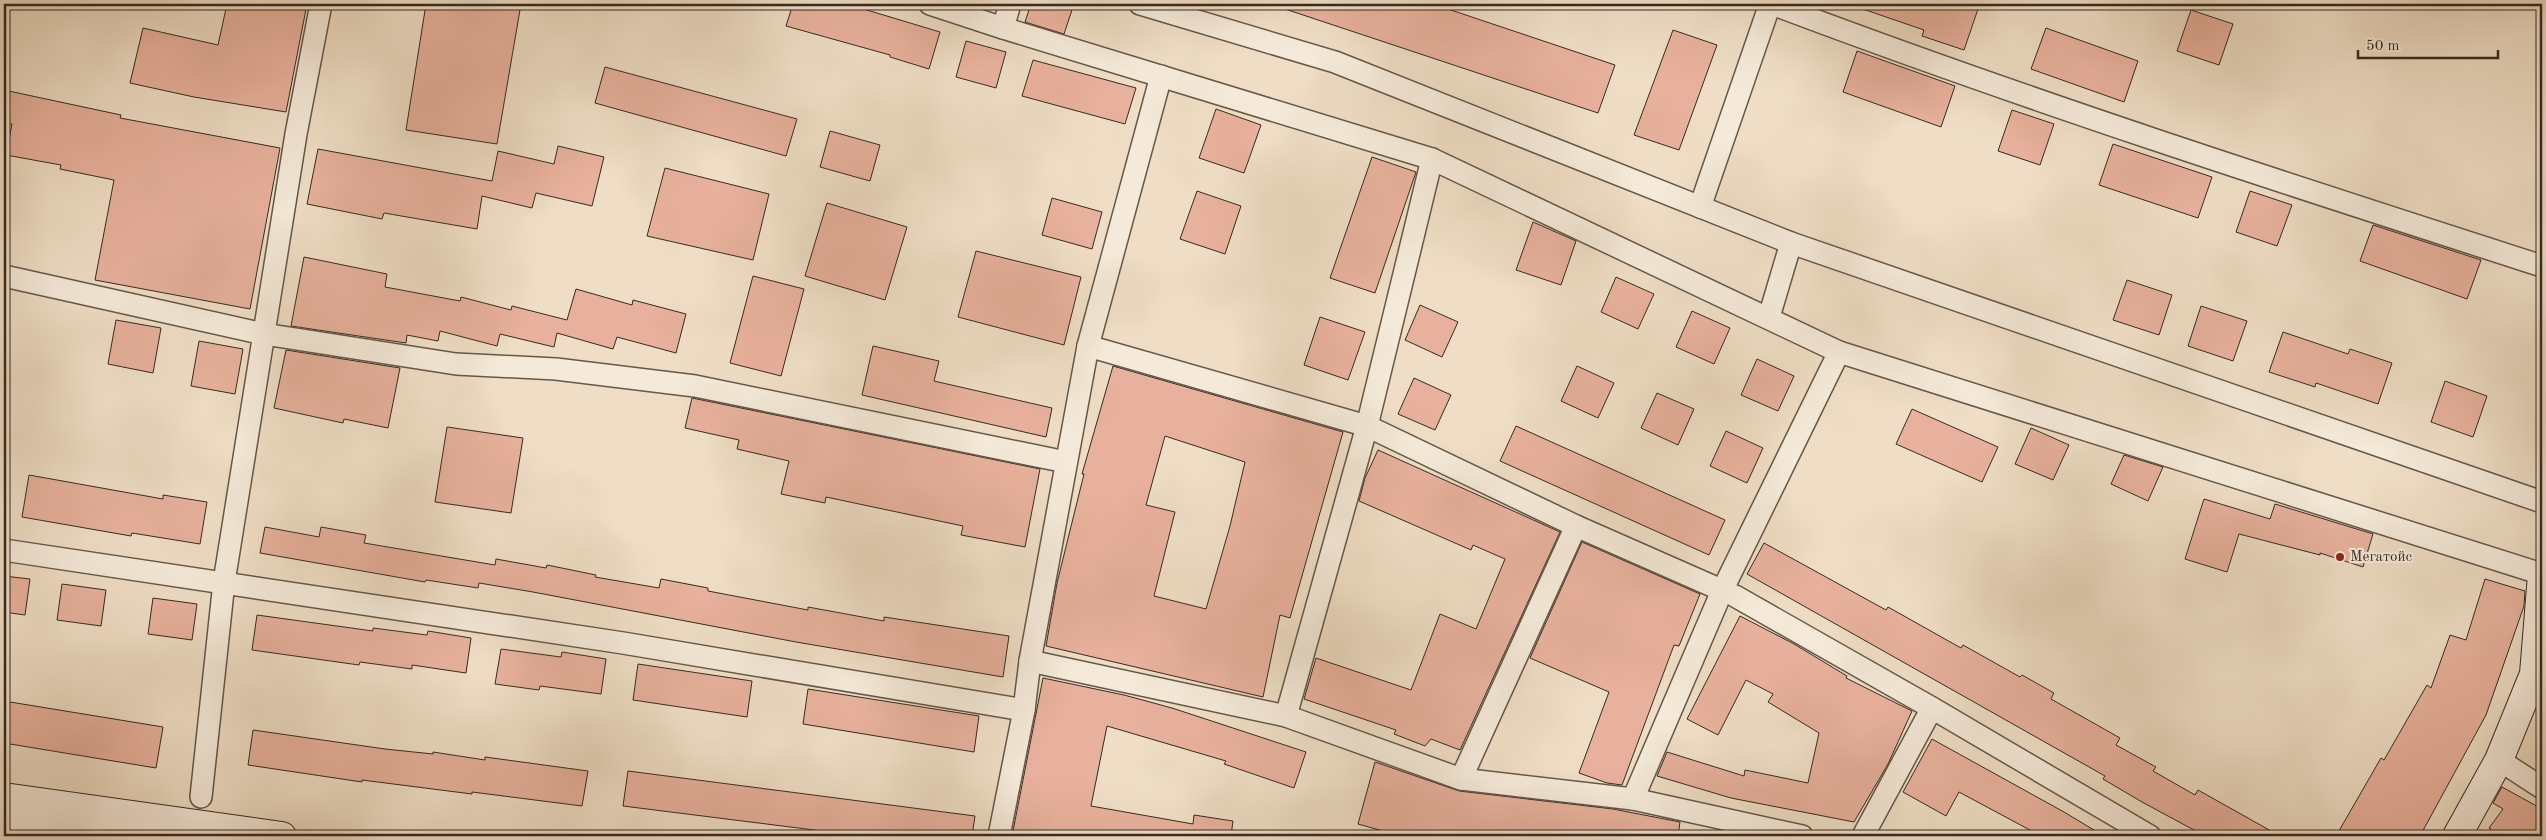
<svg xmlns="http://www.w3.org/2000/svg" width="2546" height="840" viewBox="0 0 2546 840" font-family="'Old Standard TT',serif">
  <rect width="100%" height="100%" fill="#efdec5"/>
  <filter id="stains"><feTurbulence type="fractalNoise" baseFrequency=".004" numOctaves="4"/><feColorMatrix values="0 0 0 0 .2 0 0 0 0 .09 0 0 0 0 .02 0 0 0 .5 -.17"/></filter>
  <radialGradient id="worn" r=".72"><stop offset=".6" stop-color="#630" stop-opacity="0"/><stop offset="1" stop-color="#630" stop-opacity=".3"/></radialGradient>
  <g fill="#e8b19d" stroke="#372a22" fill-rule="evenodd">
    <polygon points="227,4 307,4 286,112 194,97 130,83 143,28 218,45"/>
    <polygon points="426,4 521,4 497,144 406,130"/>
    <polygon points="793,4 847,4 940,32 929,69 890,57 890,55 786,26"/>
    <polygon points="1031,4 1074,4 1064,34 1025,22"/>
    <polygon points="1277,4 1433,4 1615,65 1598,113 1276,6"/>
    <polygon points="1854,4 1962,4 1978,9 1964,50 1922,36 1924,30 1854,6"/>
    <polygon points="2191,10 2233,24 2219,65 2177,51"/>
    <polygon points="2046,28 2138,61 2124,102 2031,69"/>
    <polygon points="1673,30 1717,45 1679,150 1634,135"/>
    <polygon points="966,41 1006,52 996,88 956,77"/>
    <polygon points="1857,51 1955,86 1941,127 1843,92"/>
    <polygon points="1033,60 1136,88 1125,124 1022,96"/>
    <polygon points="605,67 797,119 786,156 595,103"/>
    <polygon points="4,90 121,115 120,118 280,148 250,309 95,280 114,180 60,169 61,165 6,155 12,124 4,122"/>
    <polygon points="1216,109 1261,125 1244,173 1199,158"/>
    <polygon points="2012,110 2054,124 2040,165 1998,151"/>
    <polygon points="830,131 880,145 870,181 820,167"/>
    <polygon points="2113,144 2212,177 2198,218 2099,185"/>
    <polygon points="558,146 604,157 592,206 536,193 532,208 482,196 477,229 384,213 382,219 307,204 318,149 492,181 498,151 554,164"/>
    <polygon points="1372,157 1416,172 1375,293 1330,278"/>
    <polygon points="665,168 769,194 753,260 647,236"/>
    <polygon points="1197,191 1241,206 1225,254 1180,239"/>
    <polygon points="2250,191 2292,205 2277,246 2236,232"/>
    <polygon points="1052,198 1102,212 1092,249 1042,235"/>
    <polygon points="827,203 907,227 885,300 805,276"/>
    <polygon points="1533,222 1576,241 1561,285 1516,270"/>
    <polygon points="2373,225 2481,260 2467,299 2360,261"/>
    <polygon points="976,251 1081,277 1064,345 958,317"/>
    <polygon points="304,257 387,274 385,287 460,301 461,297 511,310 512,306 567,320 576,289 632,305 633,300 686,314 676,353 617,337 613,349 557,333 554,347 500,334 497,346 440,331 438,341 407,335 406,343 291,326"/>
    <polygon points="753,276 804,289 781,376 730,363"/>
    <polygon points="1616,277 1654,294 1638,329 1601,312"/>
    <polygon points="2127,280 2172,295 2159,335 2113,320"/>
    <polygon points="1420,305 1458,322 1442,357 1405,340"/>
    <polygon points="2201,306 2247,321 2233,361 2188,346"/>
    <polygon points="1692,311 1730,328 1714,364 1676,347"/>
    <polygon points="1320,317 1365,332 1348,380 1304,365"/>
    <polygon points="116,320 161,328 153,373 108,364"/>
    <polygon points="2283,332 2348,354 2350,349 2392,363 2378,404 2316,383 2315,387 2269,372"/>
    <polygon points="199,341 243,349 235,394 191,386"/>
    <polygon points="873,346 939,361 934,381 1052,408 1046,437 862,395"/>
    <polygon points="286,350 400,368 388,428 344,419 343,423 274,408"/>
    <polygon points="1757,359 1794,376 1778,411 1741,395"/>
    <path d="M1113,366l230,66 -53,186 -10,-3 -17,82 -217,-51 11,-63 27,-109h-2zM1165,436l80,26 -15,64 -24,83 -52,-13 21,-84 -29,-7z"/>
    <polygon points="1577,366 1614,383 1598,418 1561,401"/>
    <polygon points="1414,378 1451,395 1435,430 1398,414"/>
    <polygon points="2445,381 2487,396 2473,437 2431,422"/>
    <polygon points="1657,393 1694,409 1678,445 1641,428"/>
    <polygon points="692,398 1040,469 1025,547 961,535 963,526 826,497 825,503 781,494 789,461 737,449 739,440 685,428"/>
    <polygon points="1912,409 1998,447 1982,482 1896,444"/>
    <polygon points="1516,426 1725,520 1709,555 1500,461"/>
    <polygon points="447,427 523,438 511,513 435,502"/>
    <polygon points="2031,428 2069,445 2053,480 2015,464"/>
    <polygon points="1726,431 1763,448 1747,483 1710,466"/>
    <polygon points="1378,450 1560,532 1460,750 1431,739 1425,746 1394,734 1396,730 1304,699 1316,658 1411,690 1440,614 1476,629 1505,559 1473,545 1471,550 1359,501 1365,478"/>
    <polygon points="2124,455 2163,467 2148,501 2111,484"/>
    <polygon points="29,475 163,499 163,495 207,502 200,544 132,533 131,536 22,517"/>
    <polygon points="2204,499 2270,519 2275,504 2373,534 2363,567 2320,553 2320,555 2239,534 2227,572 2185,559"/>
    <polygon points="265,527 319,537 321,527 366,535 364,543 495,565 496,559 546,568 547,565 596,575 595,577 659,588 661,579 708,588 708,591 808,610 808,607 884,621 884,617 1009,636 1003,677 796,642 533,592 479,583 478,588 426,580 425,582 260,553"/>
    <polygon points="1582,542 1700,594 1679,646 1674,645 1622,785 1607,783 1579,773 1609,692 1530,658"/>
    <polygon points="1764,543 1886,610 1888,607 1961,648 1963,645 2020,677 2022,675 2054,693 2051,699 2120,738 2116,745 2156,767 2153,771 2195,795 2198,790 2280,836 2205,836 2142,802 2103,779 2105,776 1747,574"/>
    <polygon points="4,576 30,579 25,615 4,612"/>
    <polygon points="2485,579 2525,591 2524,606 2486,715 2420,836 2336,836 2381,758 2384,760 2427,685 2431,688 2450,635 2466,640"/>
    <polygon points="62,584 106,590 101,626 57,620"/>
    <polygon points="153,598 197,604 192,640 148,634"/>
    <polygon points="257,615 373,631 373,628 427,635 428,631 471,638 466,673 412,665 412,669 360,662 359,665 252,650"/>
    <polygon points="1740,616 1794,644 1847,676 1846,678 1912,711 1888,764 1854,822 1731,798 1657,776 1667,752 1744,776 1745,770 1808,783 1819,733 1768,702 1773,694 1746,680 1718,735 1687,719"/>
    <polygon points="501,649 561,657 562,652 606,659 601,694 540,686 539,690 495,684"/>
    <polygon points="638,664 752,681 747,717 633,700"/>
    <polygon points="1043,678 1124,695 1172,708 1306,752 1294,788 1224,764 1226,761 1107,726 1091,806 1193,824 1194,815 1233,821 1231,836 1012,836"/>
    <polygon points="808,689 979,716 974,752 803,724"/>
    <polygon points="4,701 163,727 156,768 4,743"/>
    <polygon points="253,730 385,749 433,754 433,752 485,760 485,757 588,771 582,806 472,792 472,794 362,780 362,782 248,765"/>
    <polygon points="1932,739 2064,812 2104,836 2041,836 1959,792 1946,816 1903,792"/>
    <polygon points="1375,762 1459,791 1613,809 1680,822 1678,836 1401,836 1358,824"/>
    <polygon points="628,771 975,816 972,836 862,836 623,806"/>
    <polygon points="2502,787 2542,809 2542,836 2487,836 2491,829 2489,828 2503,809 2493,803"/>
  </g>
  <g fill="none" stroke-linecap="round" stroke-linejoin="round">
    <g stroke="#65574b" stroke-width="24">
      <g id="minor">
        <polyline points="930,4 1003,28"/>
        <polyline points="1010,4 1003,28 1432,159 1839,352 2542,574"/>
        <polyline points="1140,4 1335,62 1791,243 2542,502"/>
        <path d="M1772,4c254,96 512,179 770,262"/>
        <polyline points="1700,207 1770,4"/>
        <polyline points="4,276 264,334 456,364 556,369 695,386 1066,462"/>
        <polyline points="1769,317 1791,243"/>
        <polyline points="1088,346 1367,426 1576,526 1735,596 1932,708 2150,836"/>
        <polyline points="4,550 623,643 1024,710"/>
        <polyline points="1030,661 1286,716 1461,779 1633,799 1802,836"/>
        <polyline points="1286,716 1367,426 1432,159"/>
        <polyline points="2499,760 2542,788"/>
        <polyline points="1461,779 1576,526"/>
        <polyline points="201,797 224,582 296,134 321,4"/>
        <polyline points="1633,799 1722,591 1839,352"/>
        <polyline points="999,836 1024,710 1030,661 1088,346 1161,76"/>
        <polyline points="1863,836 1932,708"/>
      </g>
    </g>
    <g stroke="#372a22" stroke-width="30">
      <g id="secondary">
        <polyline points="4,797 282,836"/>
        <polyline points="4,817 128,836"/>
        <polyline points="2457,836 2499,760 2534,674 2542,575"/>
      </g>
    </g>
    <use href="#minor" stroke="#f5ead9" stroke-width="21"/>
    <use href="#secondary" stroke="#f5ead9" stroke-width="28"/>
  </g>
  <circle fill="#8f2418" stroke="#f5ead9" stroke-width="2" cx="2340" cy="557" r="5"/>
  <g text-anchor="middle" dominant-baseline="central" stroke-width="4.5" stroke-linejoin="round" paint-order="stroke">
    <g font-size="15" fill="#372a22" stroke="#f5ead9" text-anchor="start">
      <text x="2350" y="557">Мегатойс</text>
    </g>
  </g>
  <rect width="2546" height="840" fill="none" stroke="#efdec5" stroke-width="20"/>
  <rect x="5" y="5" width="2536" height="830" fill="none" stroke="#372a22" stroke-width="2.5"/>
  <rect x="10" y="10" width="2526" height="820" fill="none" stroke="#372a22"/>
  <path d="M2358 50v8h140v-8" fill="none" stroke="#372a22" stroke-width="2.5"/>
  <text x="2366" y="50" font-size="15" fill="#372a22" stroke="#f5ead9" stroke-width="4" paint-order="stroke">50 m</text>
  <rect width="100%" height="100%" filter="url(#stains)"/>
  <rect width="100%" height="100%" fill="url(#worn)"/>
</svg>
